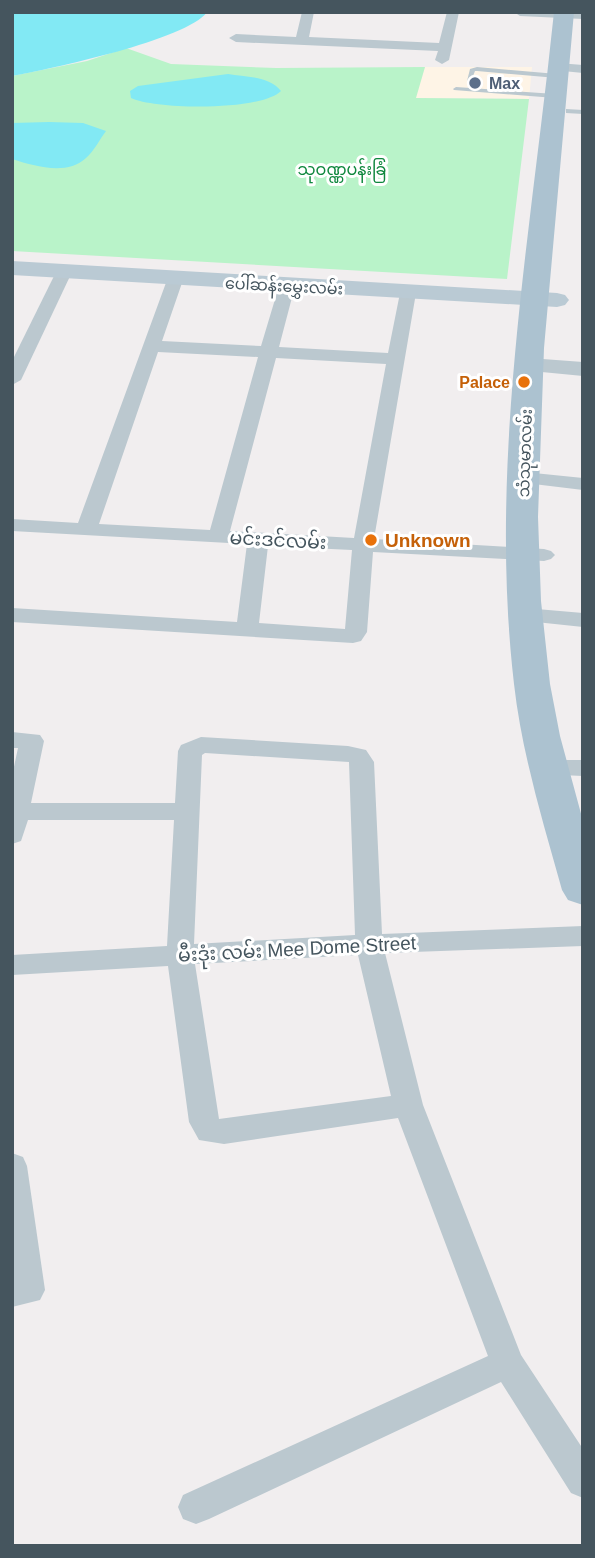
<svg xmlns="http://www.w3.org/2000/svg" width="595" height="1558" viewBox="0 0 595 1558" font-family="Arial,'Noto Sans Myanmar',sans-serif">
  <rect width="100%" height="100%" fill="#f1eeef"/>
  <polygon fill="#fef4e6" points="425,67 532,67 529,99 415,98"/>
  <polygon fill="#b9f3c9" points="126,48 171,64 276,68 425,67 416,98 529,99 507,279 12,251 12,76 87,61"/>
  <g fill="#82e9f4">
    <path d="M12,12h195c-20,28 -158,57 -195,64z"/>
    <path d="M228,74c17,3 42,2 53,17 -20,20 -124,19 -150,7l-1,-7 8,-5z"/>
    <path d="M49,122l34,1 23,8c-6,8 -12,20 -20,27 -19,18 -52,8 -74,1v-36z"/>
  </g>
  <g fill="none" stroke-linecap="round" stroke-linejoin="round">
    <g fill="#bbc8cf" fill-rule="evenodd">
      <polygon points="477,67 557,74 560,76 557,78 477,71 475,71 471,81 467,81 470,69"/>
      <polygon points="456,87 555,94 558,96 555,98 454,90 453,89"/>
      <polygon points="566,109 583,110 583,114 566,113"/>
    </g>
    <g fill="#bbc8cf" fill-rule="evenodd">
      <polygon points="302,12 314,12 309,37 439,43 447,12 459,12 449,60 442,64 435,60 438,51 236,42 229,38 236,34 296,37"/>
      <polygon points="514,12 583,12 583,19 520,16"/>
      <polygon points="558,63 583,65 583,73 553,70 551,67"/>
      <polygon points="64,267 72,272 21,380 12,385 12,361 56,272"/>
      <path d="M175,275l8,5 -21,61 99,5 18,-60 8,-5 8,5 -16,61 109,6 12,-60 2,-4h12l2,4 -42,246 170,10 7,2 4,4 -4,4 -7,2 -171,-9 -6,80 -6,9 -8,2 -341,-21v-14l225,14 10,-78 -235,-13v-12l66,4 89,-243zM158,352l100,5 -48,173 -111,-6zM276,358l110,6 -32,174 -124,-7zM268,546l84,4 -7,79 -86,-6z"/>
      <polygon points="524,472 583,478 583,490 517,482 514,478 517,474"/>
      <polygon points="525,608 583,613 583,627 517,620 514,615 517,610"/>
      <path d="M12,732l28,3 4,6 -13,62h144l3,-52 3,-6 20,-8 147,9 18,4 8,12 8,172 201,-8v20l-198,7 38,152 98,250 62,94v49l-12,-5 -70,-111 -292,137 -13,5 -13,-5 -5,-12 5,-12 305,-139 -90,-238 -174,26 -25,-4 -10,-18 -21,-156 -156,9v-20l155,-9 7,-126h-146l-7,21 -9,3v-68l6,-28h-6zM205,753l144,9 6,173 -161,9 8,-189zM358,955l33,141 -172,23 -24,-155z"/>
      <polygon points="548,760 583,760 583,776 539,774 536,768 539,762"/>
      <polygon points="12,1153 23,1157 27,1166 45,1290 40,1300 12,1307"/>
    </g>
    <polygon fill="#bbc8cf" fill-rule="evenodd" points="529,358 583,362 583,376 521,370 518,365 521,360"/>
    <polygon fill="#bacad4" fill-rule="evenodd" points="12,261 557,293 565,295 569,300 565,305 557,307 12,275"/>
    <path fill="#acc2d0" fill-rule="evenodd" d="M554,12h20l-30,336 -6,169 3,84 9,83 10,52 23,85v84l-15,-5 -6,-10c-19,-68 -40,-136 -48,-206 -26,-224 17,-449 40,-672z"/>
  </g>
  <circle fill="#5c6f8a" stroke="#fff" stroke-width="2.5" cx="475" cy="83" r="7"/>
  <g fill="#e8710a" stroke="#fff" stroke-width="2.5">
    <circle cx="524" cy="382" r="7"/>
    <circle cx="371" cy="540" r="7"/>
  </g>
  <g text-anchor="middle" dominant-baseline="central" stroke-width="6" stroke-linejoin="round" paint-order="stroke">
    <g font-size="16" font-weight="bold" fill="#4e5e75" stroke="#fff" text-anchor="start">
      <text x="489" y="83">Max</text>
    </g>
    <g font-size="16" fill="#0e873d" stroke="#fff">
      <text x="342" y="169">သုဝဏ္ဏပန်းခြံ</text>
    </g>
    <g font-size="16" fill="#45555e" stroke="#fff">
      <text transform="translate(284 286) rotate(3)">ပေါ်ဆန်းမွှေးလမ်း</text>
      <text transform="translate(525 453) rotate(-88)">သံသုမာလမ်း</text>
    </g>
    <g font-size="16" font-weight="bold" fill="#c56008" stroke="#fff" text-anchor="end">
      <text x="510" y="382">Palace</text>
    </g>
    <g font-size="19" fill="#45555e" stroke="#fff">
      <text transform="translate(278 540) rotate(3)">မင်းဒင်လမ်း</text>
      <text transform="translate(297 949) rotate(-3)">မီးဒုံး လမ်း Mee Dome Street</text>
    </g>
    <g font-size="19" font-weight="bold" fill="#c56008" stroke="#fff" text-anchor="start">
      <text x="385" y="540">Unknown</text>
    </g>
  </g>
  <rect width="595" height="1558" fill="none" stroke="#45555e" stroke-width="28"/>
</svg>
